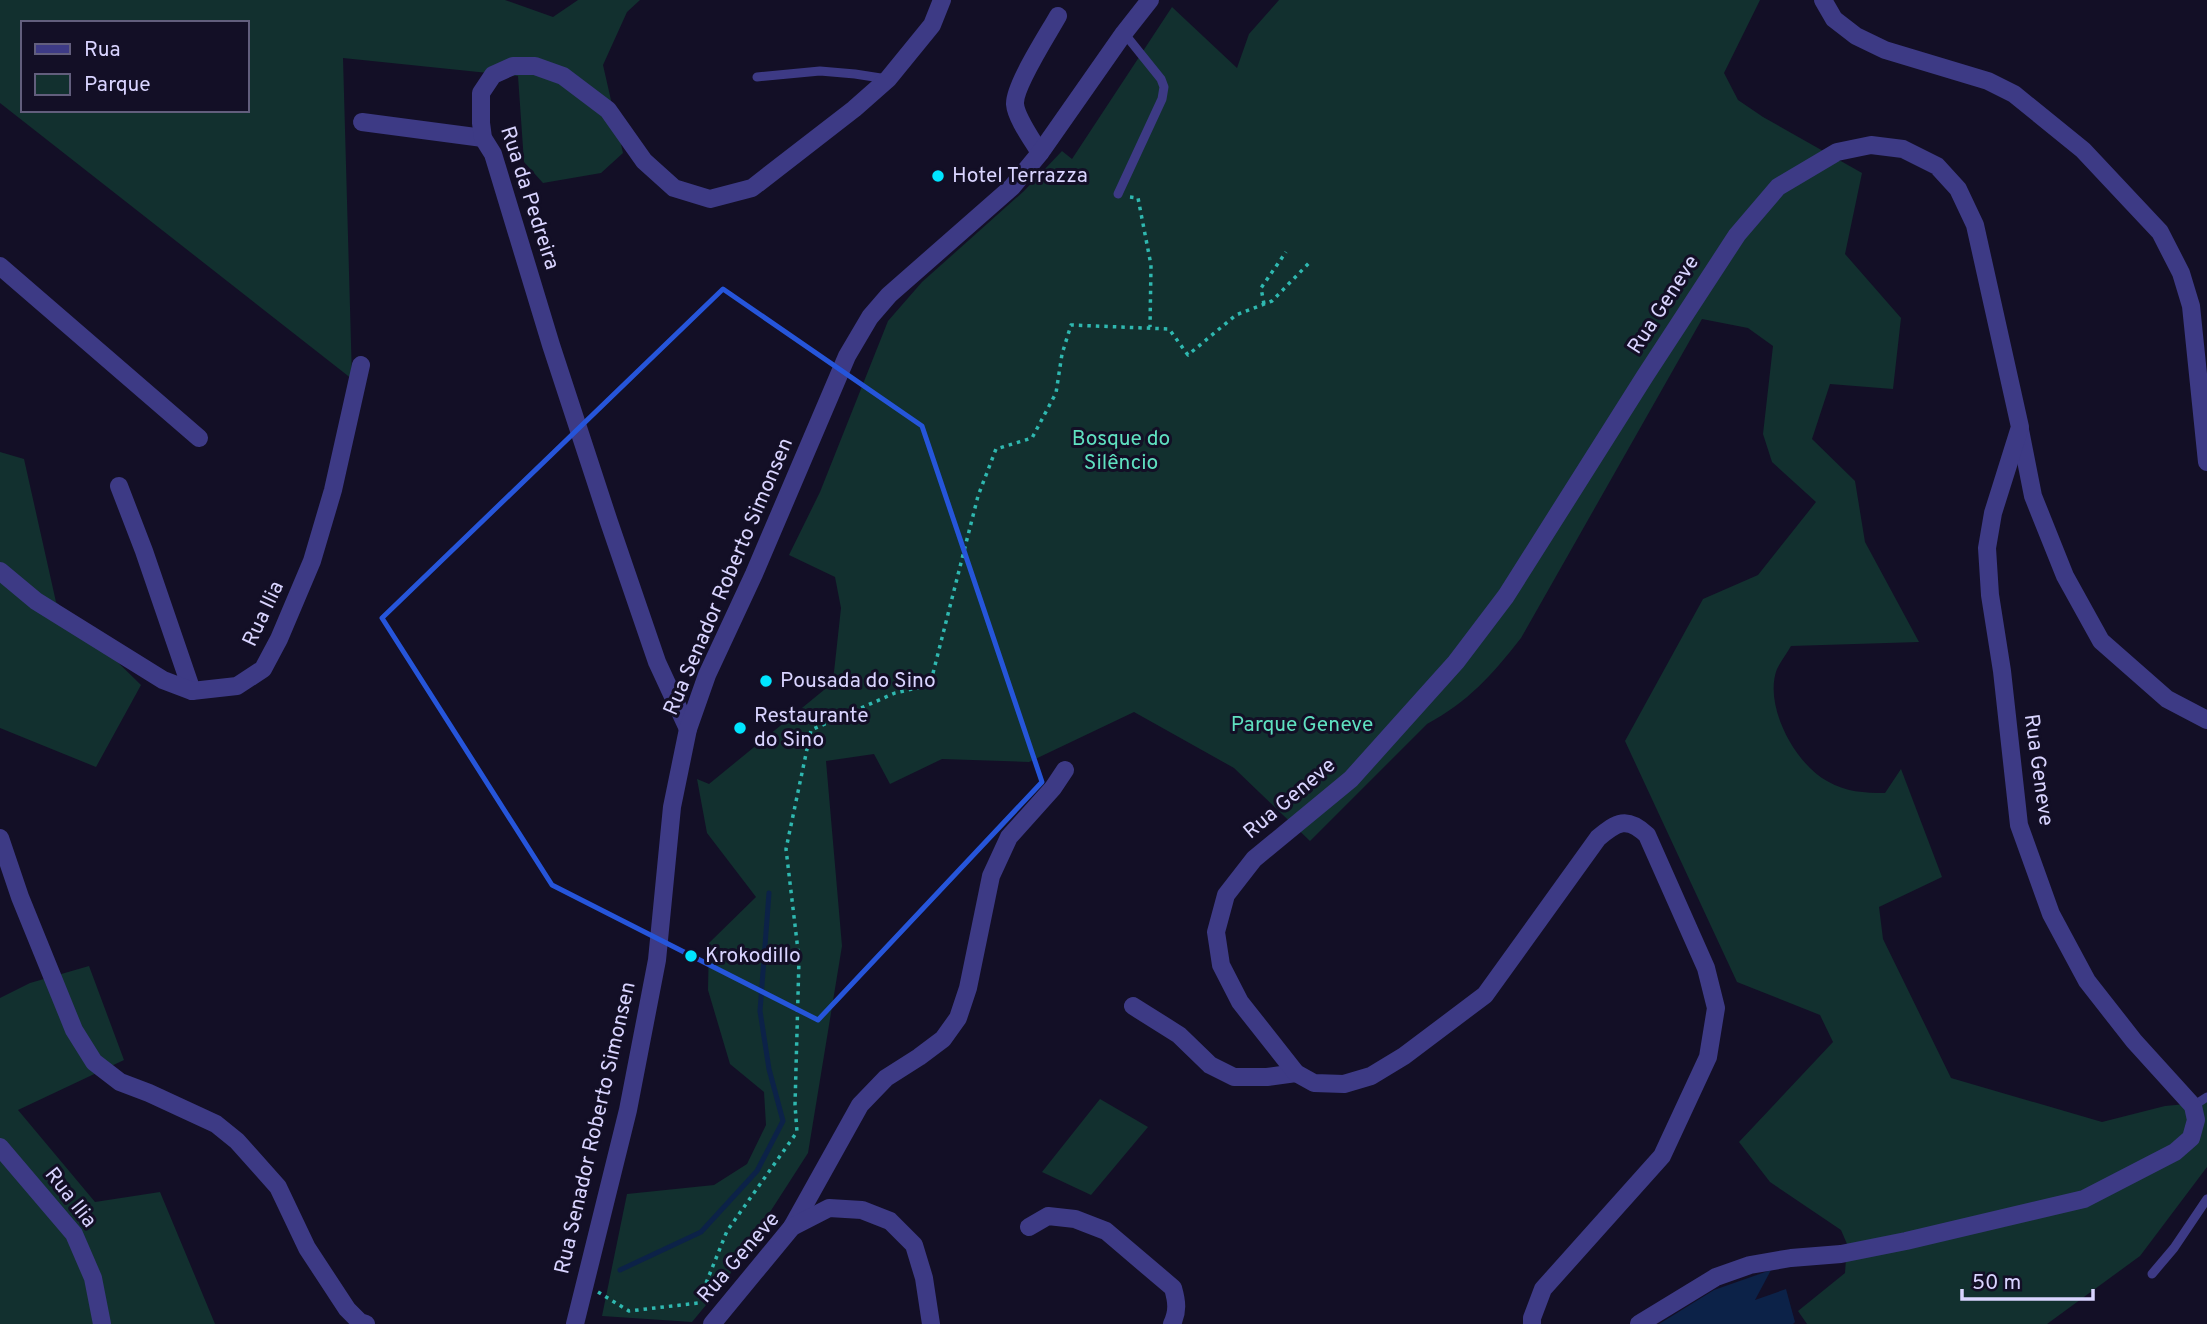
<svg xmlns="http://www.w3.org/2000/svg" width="2207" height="1324" viewBox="0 0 2207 1324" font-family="Overpass,sans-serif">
  <rect width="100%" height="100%" fill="#130f26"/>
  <g fill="#12302f" fill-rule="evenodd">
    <path d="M0,0h505l48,17 25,-17h62l-13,12 -24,53 20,88 -22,20 -58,10 -19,-21 -6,-86 -175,-18 9,321 -352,-276zM23,23h224v87h-224z"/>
    <path d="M1279,0h481l-36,73 14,27 25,17 99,56 -17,81 56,64 -8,71 -63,-5 -18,55 43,42 10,61 54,100 -128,4c-4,7 -10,15 -14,23 -14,36 18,95 50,112 19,11 37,12 58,12l16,-24 41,108 -63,30 4,32 68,139 151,44 63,-16 42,-4v65l-67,89 -93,68h-240l-9,-13 47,-38 2,-29 -6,-14 -71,-48 -31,-40 94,-100 -13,-27 -83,-33 -112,-241 78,-142 55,-24 58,-73 -44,-40 -9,-28 10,-88 -25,-18 -46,-9 -181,319c-29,37 -53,64 -94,86l-117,117 -76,-73 -100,-56 -105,50 -87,-3 -52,25 -16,-30 -48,7 16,185 -34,207 -83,129 -33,40 -90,-6 25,-122 87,-9 33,-21 19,-39 -2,-33 -34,-28 -22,-74 1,-47 47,-46 -49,-64 -10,-54 12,5 121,-99 4,-13 7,-64 -6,-31 -46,-22 31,-63 68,-171 34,-39 102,-91 38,-40 10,8 100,-152 65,61 12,-34z"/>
    <polygon points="0,452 24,459 56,602 141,685 96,767 0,728"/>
    <polygon points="89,966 124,1060 18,1110 95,1202 160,1192 215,1324 0,1324 0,998 30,983"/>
    <polygon points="1100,1099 1148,1127 1091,1195 1042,1172"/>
  </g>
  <polygon fill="#0c2248" points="1771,1270 1755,1300 1786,1289 1795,1322 1793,1324 1659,1324 1714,1290"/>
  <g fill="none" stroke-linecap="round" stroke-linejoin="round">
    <polyline stroke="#0c2248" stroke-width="5" points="620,1270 701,1232 757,1171 783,1121 769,1069 760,1011 769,893"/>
    <g stroke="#2fb8b0" stroke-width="3.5" stroke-dasharray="3.5 5" stroke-linecap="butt">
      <polyline points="1130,197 1138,198 1151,265 1150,327"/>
      <polyline points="1264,304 1261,288 1286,252"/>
      <polyline points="598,1292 629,1311 698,1303 727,1231 797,1132 795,1105 799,959 786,849 811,730 895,693 930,685 978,496 996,449 1032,438 1056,393 1062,354 1071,325 1169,329 1188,355 1236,315 1272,301 1310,262"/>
    </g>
    <g stroke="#3d3a85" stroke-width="9">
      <polyline points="757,77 820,71 855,74 887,79"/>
      <polyline points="1118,194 1162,99 1164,87 1161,79 1124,33"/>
      <polyline points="2193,1106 2207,1097"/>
      <polyline points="2152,1274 2174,1248 2207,1199"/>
    </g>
    <g stroke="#3d3a85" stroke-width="18">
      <polyline points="1823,0 1834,19 1856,36 1885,50 1988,81 2014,94 2083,150 2160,232 2181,273 2191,306 2207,462"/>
      <polyline points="362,122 483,138"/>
      <path d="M1040,153c-7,-12 -24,-35 -25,-49 -1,-18 33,-70 43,-88"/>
      <polyline points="0,266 199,438"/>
      <polyline points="2020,430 2033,496 2065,576 2101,641 2167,699 2207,720"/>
      <polyline points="119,486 144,551 192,691"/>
      <polyline points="0,571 36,601 163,680 192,691 237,686 263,669 279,639 312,561 333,490 361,365"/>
      <polyline points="688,729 657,662 609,522 551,345 493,154 483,138 481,123 481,93 493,75 513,66 535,66 563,76 608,110 644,161 674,188 710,199 752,188 854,109 888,79 932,25 942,0"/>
      <polyline points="0,838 20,897 74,1030 94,1062 120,1082 149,1093 216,1124 237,1141 278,1187 307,1248 347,1309 360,1322 366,1324"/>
      <polyline points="1133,1006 1179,1035 1210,1065 1234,1077 1267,1077 1296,1073"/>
      <polyline points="0,1147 74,1234 93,1278 102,1324"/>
      <polyline points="792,1227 860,1105 886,1078 919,1057 943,1039 958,1018 968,988 991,876 1009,837 1053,788 1065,770"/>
      <path d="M1029,1227l19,-11 27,3 31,12 67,57c4,14 5,23 -1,36"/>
      <polyline points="712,1324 792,1227 829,1208 862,1210 890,1221 914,1245 924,1278 931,1324"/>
      <path d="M1532,1324v-6l11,-29 119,-133 46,-99 8,-49 -10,-40 -59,-133c-20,-19 -30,-13 -49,3l-113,157 -81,61 -33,20 -27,8 -30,-1 -18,-10 -56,-71 -19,-37 -5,-33 10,-37 28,-36 97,-80 105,-117 50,-66 139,-220 92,-141 41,-48 59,-35 34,-7 32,4 34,17 21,23 17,36 45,202 -27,86 -6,35 3,47 12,76 17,154 32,89 36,67 47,60 59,65 3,14 -5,18 -16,14 -91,47 -178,42 -65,13 -50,4 -41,7 -34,12 -77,47"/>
    </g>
    <polyline stroke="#3d3a85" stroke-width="18" points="575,1324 628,1110 657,960 672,807 688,729 707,675 754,574 847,356 870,317 889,295 1012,187 1040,153 1124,33 1150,0"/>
  </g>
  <path fill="none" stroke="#2655da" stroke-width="5" stroke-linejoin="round" d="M723,289l199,137 120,356 -224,238 -266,-135 -170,-267z"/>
  <g fill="#00e5ff" stroke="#130f26" stroke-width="2.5">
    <circle cx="938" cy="176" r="7"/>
    <circle cx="766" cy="681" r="7"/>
    <circle cx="740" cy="728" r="7"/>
    <circle cx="691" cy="956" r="7"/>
  </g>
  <g text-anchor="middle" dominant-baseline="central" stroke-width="6" stroke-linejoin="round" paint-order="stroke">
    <g font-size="21" fill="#d9d4ff" stroke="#130f26" text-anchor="start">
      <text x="952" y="176">Hotel Terrazza</text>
      <text x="780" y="681">Pousada do Sino</text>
      <text x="754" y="716">Restaurante<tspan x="754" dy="24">do Sino</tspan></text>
      <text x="705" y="956">Krokodillo</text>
    </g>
    <g font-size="21" fill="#d9d4ff" stroke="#130f26">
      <text transform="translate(529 198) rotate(72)">Rua da Pedreira</text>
      <text transform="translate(1664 305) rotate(-57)">Rua Geneve</text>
      <text transform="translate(729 577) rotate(-67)">Rua Senador Roberto Simonsen</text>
      <text transform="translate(264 614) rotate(-65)">Rua Ilia</text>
      <text transform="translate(2038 770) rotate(82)">Rua Geneve</text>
      <text transform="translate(1290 799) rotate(-40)">Rua Geneve</text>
      <text transform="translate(596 1128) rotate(-77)">Rua Senador Roberto Simonsen</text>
      <text transform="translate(70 1198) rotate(52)">Rua Ilia</text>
      <text transform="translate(739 1258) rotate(-49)">Rua Geneve</text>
    </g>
    <g font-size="21" fill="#5fe0c0" stroke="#130f26">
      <text x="1121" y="439">Bosque do<tspan x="1121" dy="24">Silêncio</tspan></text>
      <text x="1302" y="725">Parque Geneve</text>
    </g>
  </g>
  <rect x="21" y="21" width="228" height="91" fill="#130f26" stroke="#625e7d" stroke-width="2"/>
  <rect x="35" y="44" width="35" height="10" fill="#3d3a85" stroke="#625e7d" stroke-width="2"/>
  <text x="84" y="56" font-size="21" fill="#d9d4ff">Rua</text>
  <rect x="35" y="74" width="35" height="21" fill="#12302f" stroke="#625e7d" stroke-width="2"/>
  <text x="84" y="91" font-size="21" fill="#d9d4ff">Parque</text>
  <path d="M1962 1289v10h131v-10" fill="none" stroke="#d9d4ff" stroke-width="3.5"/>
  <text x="1972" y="1289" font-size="21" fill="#d9d4ff" stroke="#130f26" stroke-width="5" paint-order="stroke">50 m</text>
</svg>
